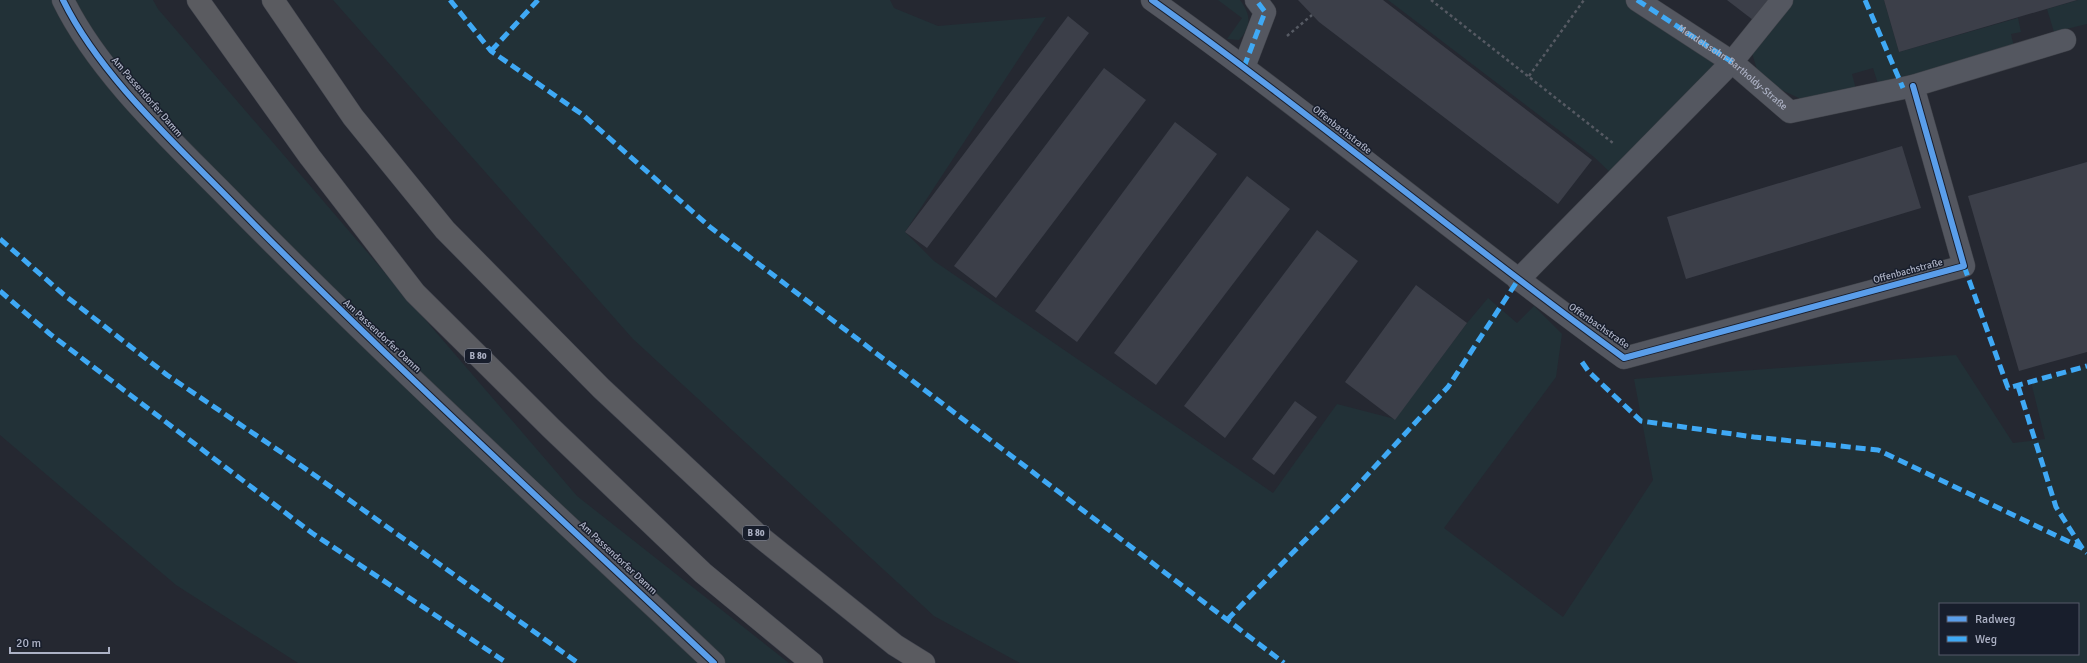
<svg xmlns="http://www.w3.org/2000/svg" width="2087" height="663" viewBox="0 0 2087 663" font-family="Signika,sans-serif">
  <rect width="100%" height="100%" fill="#252831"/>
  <g fill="#223137" fill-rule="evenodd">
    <polygon points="0,0 153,0 158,9 577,496 789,663 298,663 176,585 0,435"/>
    <path d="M333,0h557l4,8 44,18 108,-9 -141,215 29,29 339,232 64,-89 58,15 72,-96 21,-25 29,25 17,-17 28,28 -6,43 -112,151 119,89 90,-137 -19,-101 322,-24 57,88 32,-4 -14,-57 56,-16v297h-1067l-86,-47 -301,-277zM1940,604h138v50h-138z"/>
    <path d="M1218,0h22c11,15 12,26 -1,40l-12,-1 15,-21z"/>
    <polygon points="1388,0 1637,0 1732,62 1617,179 1594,157"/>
    <polygon points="1790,0 1884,0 1899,52 2018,18 2021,32 2011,34 2014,47 1879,87 1873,68 1852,74 1857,93 1803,100 1767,83 1758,73 1752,53"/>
    <polygon points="2078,0 2087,0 2087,24 2054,32 2047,9"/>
  </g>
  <g fill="#3c3f49">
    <polygon points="1298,0 1383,0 1592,160 1558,204 1319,22"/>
    <polygon points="1727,0 1769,0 1753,20"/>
    <polygon points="1884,0 2077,0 1899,52"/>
    <polygon points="1068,16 1089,33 927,248 905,232"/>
    <polygon points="1104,68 1146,100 996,298 954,266"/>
    <polygon points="1175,122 1217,154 1077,342 1035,311"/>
    <polygon points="1902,146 1921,208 1686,279 1667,217"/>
    <polygon points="2087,162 2087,352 2019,371 1968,196"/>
    <polygon points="1247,176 1290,209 1156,385 1114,353"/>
    <polygon points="1317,230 1358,261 1225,438 1184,406"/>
    <polygon points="1416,285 1467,323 1395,420 1345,382"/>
    <polygon points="1295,401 1317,417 1274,475 1252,459"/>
  </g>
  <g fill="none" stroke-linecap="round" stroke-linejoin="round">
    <g stroke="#40434a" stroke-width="23">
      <g id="minor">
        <path d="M63,0c38,78 117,148 177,210 154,156 315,303 474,453"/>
        <path d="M1152,0c161,115 312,242 472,358l340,-92 -51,-180"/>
        <path id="s1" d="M1637,0l95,62 58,50 123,-26 152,-46"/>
        <polyline points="1244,67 1265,12 1256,0"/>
        <polyline points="1518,280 1732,62 1782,0"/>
      </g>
    </g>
    <g stroke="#41444e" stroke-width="23">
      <g id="highway">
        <polyline points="198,0 310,157 415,293 551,428 703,573 812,663"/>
        <polyline points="273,0 353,117 445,230 601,388 758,535 895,645 924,663"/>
      </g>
    </g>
    <g stroke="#565a63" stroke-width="2.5" stroke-dasharray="3 3" stroke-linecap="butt">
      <polyline points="1431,0 1613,143"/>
      <polyline points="1287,36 1312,15"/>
      <polyline points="1529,76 1584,0"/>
    </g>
    <use href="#minor" stroke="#545760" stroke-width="22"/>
    <use href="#highway" stroke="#5a5b60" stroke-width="22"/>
    <g stroke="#3fa9f5" stroke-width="5" stroke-dasharray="10 5" stroke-linecap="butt">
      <polyline points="450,0 491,51 583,115 710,227 1284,663"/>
      <polyline points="1637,0 1732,62"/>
      <polyline points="1865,0 1903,88"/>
      <polyline points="491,51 538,0"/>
      <polyline points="1244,67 1265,12 1256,0"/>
      <polyline points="0,239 63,294 167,375 303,467 578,663"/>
      <polyline points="1964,266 2008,388 2087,366"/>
      <polyline points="0,291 50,334 312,533 507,663"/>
      <polyline points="1582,362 1589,372 1641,421 1754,437 1878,450 2082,548 2087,553"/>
      <polyline points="2018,386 2056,507 2082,548"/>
      <polyline points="1227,620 1348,496 1448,387 1518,280"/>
    </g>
    <g stroke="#181e2c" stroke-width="8">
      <g id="cycleway">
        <path d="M63,0c38,78 117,148 177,210 154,156 315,303 474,453"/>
        <path d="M1152,0c161,115 312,242 472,358l340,-92 -51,-180"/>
      </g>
    </g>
    <use href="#cycleway" stroke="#5a9eea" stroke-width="6"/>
  </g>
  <g text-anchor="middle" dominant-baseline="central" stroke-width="3" stroke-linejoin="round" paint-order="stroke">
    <g fill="#181e2c" stroke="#808697" stroke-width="1">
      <rect x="465" y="349" width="26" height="14" rx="3"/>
      <rect x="743" y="526" width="26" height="14" rx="3"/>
    </g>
    <g font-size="9" font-weight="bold" fill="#adb2c5">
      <text x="478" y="356">B 80</text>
      <text x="756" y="533">B 80</text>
    </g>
    <g font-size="10" fill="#adb2c5" stroke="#181e2c">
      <text stroke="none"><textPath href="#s1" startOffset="117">Mendelssohn-Bartholdy-Straße</textPath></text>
      <text transform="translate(147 97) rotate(49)">Am Passendorfer Damm</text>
      <text transform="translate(1342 130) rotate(38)">Offenbachstraße</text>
      <text transform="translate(1908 271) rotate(-15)">Offenbachstraße</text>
      <text transform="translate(1599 326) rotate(35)">Offenbachstraße</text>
      <text transform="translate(382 336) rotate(43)">Am Passendorfer Damm</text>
      <text transform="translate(618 558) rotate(43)">Am Passendorfer Damm</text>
    </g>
  </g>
  <rect x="1939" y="603" width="140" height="52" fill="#181e2c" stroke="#545969"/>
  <rect x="1947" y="616" width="20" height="6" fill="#5a9eea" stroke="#545969"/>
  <text x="1975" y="623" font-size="12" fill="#adb2c5">Radweg</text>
  <rect x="1947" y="636" width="20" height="6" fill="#3fa9f5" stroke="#545969"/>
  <text x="1975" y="643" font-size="12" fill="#adb2c5">Weg</text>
  <path d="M10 647v6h99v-6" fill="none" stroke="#adb2c5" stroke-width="2"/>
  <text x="16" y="647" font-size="12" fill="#adb2c5" stroke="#181e2c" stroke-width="3" paint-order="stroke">20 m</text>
</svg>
